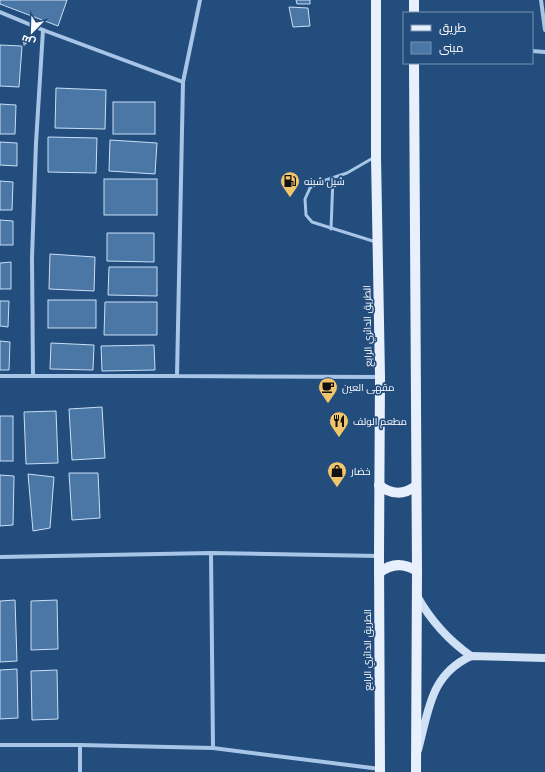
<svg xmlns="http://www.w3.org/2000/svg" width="545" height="772" viewBox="0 0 545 772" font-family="Lato,Cairo,sans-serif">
  <rect width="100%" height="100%" fill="#234d7d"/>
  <g fill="#4b77a6" stroke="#cadff5">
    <polygon points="0,0 67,0 58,26 0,4"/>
    <polygon points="296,0 310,0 310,4 297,4"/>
    <polygon points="289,7 308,8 310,26 293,27"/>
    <polygon points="0,45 22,46 19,87 0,86"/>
    <polygon points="56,88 106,90 105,129 55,128"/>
    <rect x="113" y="102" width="42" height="32"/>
    <polygon points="0,104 16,105 15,134 0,134"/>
    <polygon points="48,137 97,138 96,173 48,172"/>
    <polygon points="110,140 157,143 155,174 109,171"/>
    <polygon points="0,142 17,143 17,166 0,165"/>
    <rect x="104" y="179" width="53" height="36"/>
    <polygon points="0,181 13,182 12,210 0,210"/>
    <polygon points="0,220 13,221 13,245 0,245"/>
    <polygon points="107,233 154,233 154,262 107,261"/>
    <polygon points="50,254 95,257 94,291 49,289"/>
    <polygon points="11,262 11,289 0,289 0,263"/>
    <polygon points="109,267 157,267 157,296 108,295"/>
    <rect x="48" y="300" width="48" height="28"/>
    <polygon points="0,301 9,301 8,327 0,326"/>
    <polygon points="105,302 157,302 157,335 104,335"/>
    <polygon points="0,341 10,342 9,370 0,370"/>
    <polygon points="51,343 94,345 93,370 50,369"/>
    <polygon points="154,345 155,370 102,371 101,346"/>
    <polygon points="102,407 105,458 72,460 69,409"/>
    <polygon points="56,411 58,463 26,464 24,412"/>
    <rect x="0" y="416" width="13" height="45"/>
    <polygon points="69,473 98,473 100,518 72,520"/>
    <polygon points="28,474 54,477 50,528 33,531"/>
    <polygon points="0,475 14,476 13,525 0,526"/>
    <polygon points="15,600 17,661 0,662 0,601"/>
    <polygon points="57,600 58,649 31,650 31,601"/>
    <polygon points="17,669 18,718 0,719 0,670"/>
    <polygon points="57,670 58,719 32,720 31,671"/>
  </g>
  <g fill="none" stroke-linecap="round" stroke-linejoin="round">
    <g stroke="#a7c5e6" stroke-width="3">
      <polyline points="373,158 347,173 317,183 310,188 305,199 306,215 312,222 376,242"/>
      <polyline points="331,229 333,178"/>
    </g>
    <g stroke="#a7c5e6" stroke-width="4">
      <polyline points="541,0 545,30"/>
      <polyline points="0,12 43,30 183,82 177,376 380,377"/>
      <polyline points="532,51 545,52"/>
      <polyline points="183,82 200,0"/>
      <polyline points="0,376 177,376"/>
      <polyline points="33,376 32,258 36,143 43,30"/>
      <polyline points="0,557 211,553 379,556"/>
      <polyline points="0,745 80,745 213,748 211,553"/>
      <polyline points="213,748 380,769"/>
      <polyline points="80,772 80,745"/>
    </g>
    <g stroke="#d0e1f5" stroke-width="8">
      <path d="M417,596c14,25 31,44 54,60"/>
      <path d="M418,750c11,-40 12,-75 53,-94l74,2"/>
    </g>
    <g stroke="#e8f0fd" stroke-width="10">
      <polyline points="376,0 376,157 380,377 379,556 380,772"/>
      <polyline points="414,0 414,13"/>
      <polyline points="414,63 417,571 416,772"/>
      <path d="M379,485c12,10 25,10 37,1"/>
      <path d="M379,573c12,-10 25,-10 38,-2"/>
    </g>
  </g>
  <defs>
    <g id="fuel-pin" transform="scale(1)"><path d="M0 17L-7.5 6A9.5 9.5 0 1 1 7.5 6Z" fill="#f1c56a" stroke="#234d7d"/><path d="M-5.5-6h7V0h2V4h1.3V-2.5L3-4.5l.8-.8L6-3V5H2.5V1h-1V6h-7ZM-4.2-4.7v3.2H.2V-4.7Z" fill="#111"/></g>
    <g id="cafe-pin" transform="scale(1)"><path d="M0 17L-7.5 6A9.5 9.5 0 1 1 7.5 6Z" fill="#f1c56a" stroke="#234d7d"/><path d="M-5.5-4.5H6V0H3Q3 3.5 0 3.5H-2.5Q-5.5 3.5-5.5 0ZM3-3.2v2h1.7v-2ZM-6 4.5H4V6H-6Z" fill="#111"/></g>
    <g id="restaurant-pin" transform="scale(1)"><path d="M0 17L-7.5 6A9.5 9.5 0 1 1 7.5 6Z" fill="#f1c56a" stroke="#234d7d"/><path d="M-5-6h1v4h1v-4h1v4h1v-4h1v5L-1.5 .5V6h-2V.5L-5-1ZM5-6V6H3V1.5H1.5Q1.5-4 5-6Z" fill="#111"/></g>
    <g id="shop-pin" transform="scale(1)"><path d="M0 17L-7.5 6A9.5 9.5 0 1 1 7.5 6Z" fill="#f1c56a" stroke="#234d7d"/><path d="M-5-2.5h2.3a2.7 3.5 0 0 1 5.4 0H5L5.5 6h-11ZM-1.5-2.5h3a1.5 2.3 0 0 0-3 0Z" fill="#111"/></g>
  </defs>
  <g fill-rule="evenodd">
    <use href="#fuel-pin" x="290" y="181"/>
    <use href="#cafe-pin" x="328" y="387"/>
    <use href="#restaurant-pin" x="339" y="421"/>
    <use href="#shop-pin" x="337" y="471"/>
  </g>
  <g text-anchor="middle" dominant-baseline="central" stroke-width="3.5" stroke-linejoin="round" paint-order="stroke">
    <g font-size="10" fill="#fff" stroke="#234d7d" text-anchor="start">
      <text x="304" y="181">شيل شبنه</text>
      <text x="342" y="387">مقهى العين</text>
      <text x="353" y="421">مطعم الولف</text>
      <text x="351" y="471">خضار</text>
    </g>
    <g font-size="10" fill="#fff" stroke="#234d7d">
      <text transform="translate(367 326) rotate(-91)">الطريق الدائري الرابع</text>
      <text transform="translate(367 650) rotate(-90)">الطريق الدائري الرابع</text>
    </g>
  </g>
  <rect x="403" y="12" width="130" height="52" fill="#234d7d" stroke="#7b94b1"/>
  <rect x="411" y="25" width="20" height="6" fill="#e8f0fd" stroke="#7b94b1"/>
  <text x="439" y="32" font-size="12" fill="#ffffff">طريق</text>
  <rect x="411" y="42" width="20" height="12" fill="#4b77a6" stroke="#7b94b1"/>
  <text x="439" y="52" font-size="12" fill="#ffffff">مبنى</text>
  <g transform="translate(32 32) rotate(203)" stroke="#234d7d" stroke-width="3" paint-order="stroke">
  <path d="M0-3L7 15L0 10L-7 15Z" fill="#ffffff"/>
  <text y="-6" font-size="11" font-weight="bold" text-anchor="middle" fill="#ffffff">ش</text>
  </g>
</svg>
